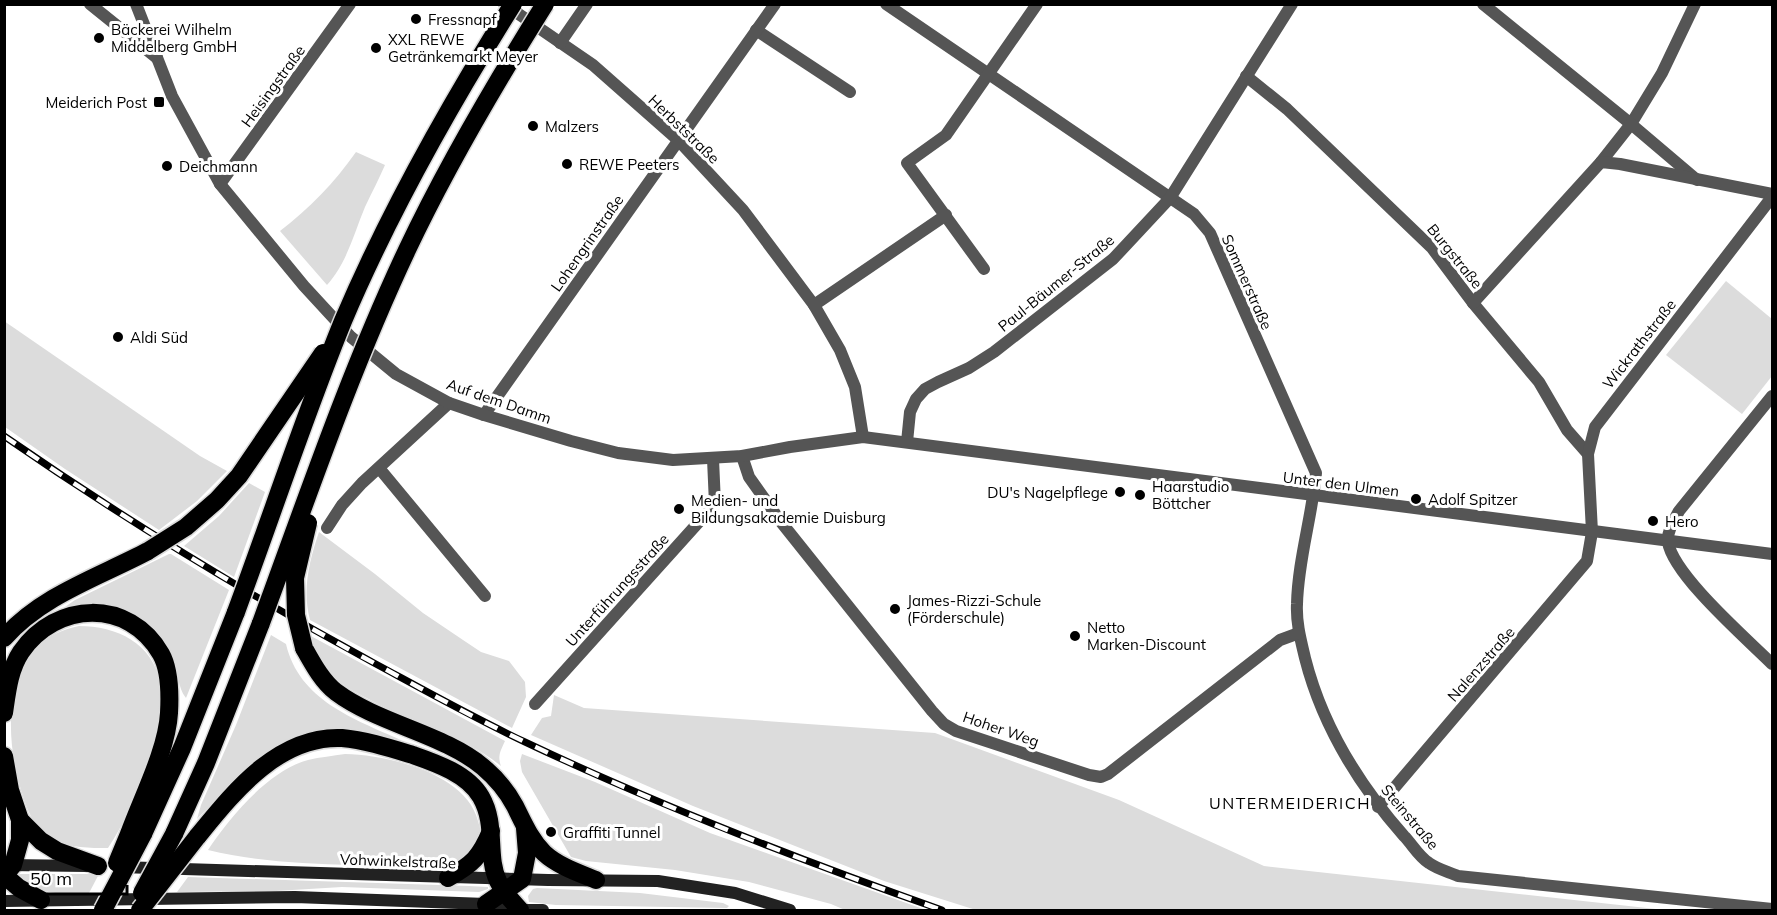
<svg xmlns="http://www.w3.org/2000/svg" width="1777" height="915" viewBox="0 0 1777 915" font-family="Mulish,sans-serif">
  <rect width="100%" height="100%" fill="#fff"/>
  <g fill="#dcdcdc">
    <path d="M356,152l29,13c-6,14 -13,27 -20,42 -11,26 -18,56 -38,78l-47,-54c29,-22 55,-49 76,-79z"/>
    <polygon points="1726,281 1772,319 1772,376 1742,414 1666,355"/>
    <polygon points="4,321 200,456 227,471 197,501 159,530 65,469 5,427"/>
    <polygon points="249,483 265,492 234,577 184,546 219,516"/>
    <path d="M319,532l56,42 48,39 40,27 18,12 28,9 16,21 1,15 -14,31 -202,-108c-8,-29 -1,-59 9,-88z"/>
    <path d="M169,554h2l58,36 -43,108c-9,-11 -7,-26 -13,-39 -22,-47 -60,-59 -108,-52l10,-7z"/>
    <path d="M79,626c37,0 75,17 81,58 6,46 -26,126 -52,164 -18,0 -38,0 -54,-8 -17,-8 -26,-27 -31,-44 -15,-45 -21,-108 12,-146 12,-15 27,-20 44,-24z"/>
    <path d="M271,635l15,9c13,56 68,75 115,96l-39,-6 -100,24 -18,13 -47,48 4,-14 35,-80z"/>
    <path d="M309,635l196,106c-4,9 -8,15 -4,25 -37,-30 -85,-43 -127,-64 -13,-7 -28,-14 -39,-24 -13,-13 -20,-27 -26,-43z"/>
    <polygon points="554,695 584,708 935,733 1119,800 1264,866 1665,910 976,910 884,881 693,806 531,735 542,718 551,716"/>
    <path d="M345,754c43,1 121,19 133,67 1,4 3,8 2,13 -2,16 -16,27 -30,32 -80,-2 -164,3 -242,-16 21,-32 61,-80 100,-90 12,-3 25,-4 37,-6z"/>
    <polygon points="522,754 595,782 710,833 926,910 845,910 831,904 749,882 675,870 586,861 571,857 522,772 520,761"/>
    <path d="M15,874h84l-10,19c-34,1 -47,3 -74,-19z"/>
    <polygon points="188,877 469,886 488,887 488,889 479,892 342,887 276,891 177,892"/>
    <polygon points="537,888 640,893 723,903 729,906 727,908 556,905 529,902 528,896 533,889"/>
  </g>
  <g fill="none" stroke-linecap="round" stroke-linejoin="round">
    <g stroke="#dbdbdb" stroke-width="21">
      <g id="motorway">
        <path d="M4,638c38,-43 95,-61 144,-87"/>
        <path d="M304,648c9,16 18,33 32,44 43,32 108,42 147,75 13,11 24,24 32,39 8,16 15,33 29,47 14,13 35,20 52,27"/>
        <path d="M4,713c3,-20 5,-43 17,-61 35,-51 108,-54 140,2 9,16 9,41 8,59 -2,37 -27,85 -40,121"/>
        <polyline points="4,756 10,790 20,820 20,840 13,865 4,876"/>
        <polyline points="20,820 41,841 57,851 98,866"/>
        <polyline points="143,834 182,748 236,612"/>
        <polyline points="174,834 206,763 261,623"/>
        <path d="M197,837c36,-44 81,-102 145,-99 23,2 48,10 71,17 23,8 55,19 68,42 16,28 5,58 17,84 5,11 14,20 22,29"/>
        <polyline points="4,875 19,888 41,900"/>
        <path d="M448,878c25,-14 32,-21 43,-47"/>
        <polyline points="486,904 522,879 527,853 525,828"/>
      </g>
    </g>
    <polyline stroke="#555" stroke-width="12" points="90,4 157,58"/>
    <g stroke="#555" stroke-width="12">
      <polyline points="504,4 593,65 678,140 743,210 814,305 840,350 855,387 863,437"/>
      <path d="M886,4l308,210 16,19 106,240c-4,44 -18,87 -19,131 -1,19 4,37 8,54 17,67 54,127 99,178 8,8 15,21 25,27 8,6 20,9 29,13l314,33"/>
      <polyline points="1483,4 1631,124 1662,73 1695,4"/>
      <polyline points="756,30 850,92"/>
      <polyline points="560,43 587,4"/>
      <polyline points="1246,76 1287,109 1432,248 1473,303 1539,382 1567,430 1588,454"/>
      <polyline points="1601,162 1631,124 1697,180"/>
      <polyline points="220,184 350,4"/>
      <polyline points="984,269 907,163 946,135 1037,4"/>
      <polyline points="1473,303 1601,162 1620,164 1772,194"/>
      <polyline points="814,305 946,215"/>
      <path d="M1772,396l-93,115c-5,9 -12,20 -11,31 5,33 79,97 104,122"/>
      <polyline points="484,415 775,4"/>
      <polyline points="907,442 910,412 916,399 925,389 938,382 969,368 994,352 1113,259 1170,198 1292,4"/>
      <polyline points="742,456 749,477 781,522 932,711 944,724 956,731 1089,775 1101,777 1108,774 1280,640 1299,633"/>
      <polyline points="379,468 485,596"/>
      <polyline points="327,528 342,505 362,483 449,403"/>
      <polyline points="535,704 715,504 713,459"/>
      <polyline points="1378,807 1587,561 1592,532 1588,454 1595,427 1772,197"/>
    </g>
    <polyline stroke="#555" stroke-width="12" points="136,4 172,96 220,184 304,286 351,337 396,374 449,403 484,415 571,441 618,453 673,460 742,456 790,447 863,437 1772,554"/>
    <g stroke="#222" stroke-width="12">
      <polyline points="6,865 87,866"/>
      <polyline points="120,867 548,880 658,881 735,893 790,910"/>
      <polyline points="4,901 295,897 486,904 520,910 543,910"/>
    </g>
    <use href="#motorway" stroke="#000" stroke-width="18"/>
    <g stroke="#000" stroke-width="7">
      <path id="rail" d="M4,436c120,83 243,158 370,227 50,27 100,55 151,79 135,64 275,118 417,168"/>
    </g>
    <use href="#rail" stroke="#fff" stroke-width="4.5" stroke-dasharray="14" stroke-linecap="butt"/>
    <g stroke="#dbdbdb" stroke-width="21" stroke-linecap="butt">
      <g id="motorway-bridge">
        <polyline points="148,551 186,527 217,500 239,476 323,353"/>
        <path d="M236,612c36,-97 68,-195 107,-291 47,-111 106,-215 170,-317"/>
        <path d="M261,623c46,-125 89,-252 146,-373 40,-85 88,-166 138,-246"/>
        <polyline points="304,648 296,615 295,578 308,523"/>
        <polyline points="117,863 129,834"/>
        <polyline points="142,893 174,834"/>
        <polyline points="103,910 143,834"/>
        <polyline points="140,910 197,837"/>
      </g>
    </g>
    <use href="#motorway-bridge" stroke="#000" stroke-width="18"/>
  </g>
  <g fill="#000" stroke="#fff" stroke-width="2">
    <circle cx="416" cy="19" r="6"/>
    <circle cx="99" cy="38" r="6"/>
    <circle cx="376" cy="48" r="6"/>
    <rect x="153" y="96" width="12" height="12" rx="3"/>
    <circle cx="533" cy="126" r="6"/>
    <circle cx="567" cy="164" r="6"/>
    <circle cx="167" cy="166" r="6"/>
    <circle cx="118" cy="337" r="6"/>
    <circle cx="1120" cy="492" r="6"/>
    <circle cx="1140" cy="495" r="6"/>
    <circle cx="1416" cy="499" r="6"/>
    <circle cx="679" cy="509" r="6"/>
    <circle cx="1653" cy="521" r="6"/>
    <circle cx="895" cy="609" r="6"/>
    <circle cx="1075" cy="636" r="6"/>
    <circle cx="551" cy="832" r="6"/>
  </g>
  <g text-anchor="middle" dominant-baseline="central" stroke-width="6" stroke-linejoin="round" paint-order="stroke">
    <g font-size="15" fill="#000" stroke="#fff" text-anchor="start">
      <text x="428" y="19">Fressnapf</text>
      <text x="111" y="29">Bäckerei Wilhelm<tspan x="111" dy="17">Middelberg GmbH</tspan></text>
      <text x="388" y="39">XXL REWE<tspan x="388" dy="17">Getränkemarkt Meyer</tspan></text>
      <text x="147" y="102" text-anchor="end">Meiderich Post</text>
      <text x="545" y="126">Malzers</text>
      <text x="579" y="164">REWE Peeters</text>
      <text x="179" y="166">Deichmann</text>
      <text x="130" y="337">Aldi Süd</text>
      <text x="1152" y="486">Haarstudio<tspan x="1152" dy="17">Böttcher</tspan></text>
      <text x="1108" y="492" text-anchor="end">DU's Nagelpflege</text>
      <text x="1428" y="499">Adolf Spitzer</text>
      <text x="691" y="500">Medien- und<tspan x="691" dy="17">Bildungsakademie Duisburg</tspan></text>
      <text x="1665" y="521">Hero</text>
      <text x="907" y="600">James-Rizzi-Schule<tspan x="907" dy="17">(Förderschule)</tspan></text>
      <text x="1087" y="627">Netto<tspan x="1087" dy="17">Marken-Discount</tspan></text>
      <text x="563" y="832">Graffiti Tunnel</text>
    </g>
    <g font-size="15" fill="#000" stroke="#fff">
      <text transform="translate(273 86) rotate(-54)">Heisingstraße</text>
      <text transform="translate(684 129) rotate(44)">Herbststraße</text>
      <text transform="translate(587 243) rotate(-55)">Lohengrinstraße</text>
      <text transform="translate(1455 256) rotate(51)">Burgstraße</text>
      <text transform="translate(1247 282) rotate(66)">Sommerstraße</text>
      <text transform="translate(1056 283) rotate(-39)">Paul-Bäumer-Straße</text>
      <text transform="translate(1639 344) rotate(-52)">Wickrathstraße</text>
      <text transform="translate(499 401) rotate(19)">Auf dem Damm</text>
      <text transform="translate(1341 484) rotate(7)">Unter den Ulmen</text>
      <text transform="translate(617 590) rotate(-48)">Unterführungsstraße</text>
      <text transform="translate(1481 664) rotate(-49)">Nalenzstraße</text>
      <text transform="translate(1001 729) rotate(19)">Hoher Weg</text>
      <text transform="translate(1410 817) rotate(50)">Steinstraße</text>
      <text transform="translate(398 861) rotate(2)">Vohwinkelstraße</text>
    </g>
    <g font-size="16" letter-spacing="1.5" fill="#000" stroke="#fff">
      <text x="1290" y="803">UNTERMEIDERICH</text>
    </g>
  </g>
  <rect width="1777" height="915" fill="none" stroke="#000000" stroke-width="12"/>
  <path d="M21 885v9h106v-9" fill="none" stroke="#000000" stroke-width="3"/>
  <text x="30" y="885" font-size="18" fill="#000000" stroke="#ffffff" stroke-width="4.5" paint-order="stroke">50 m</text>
</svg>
